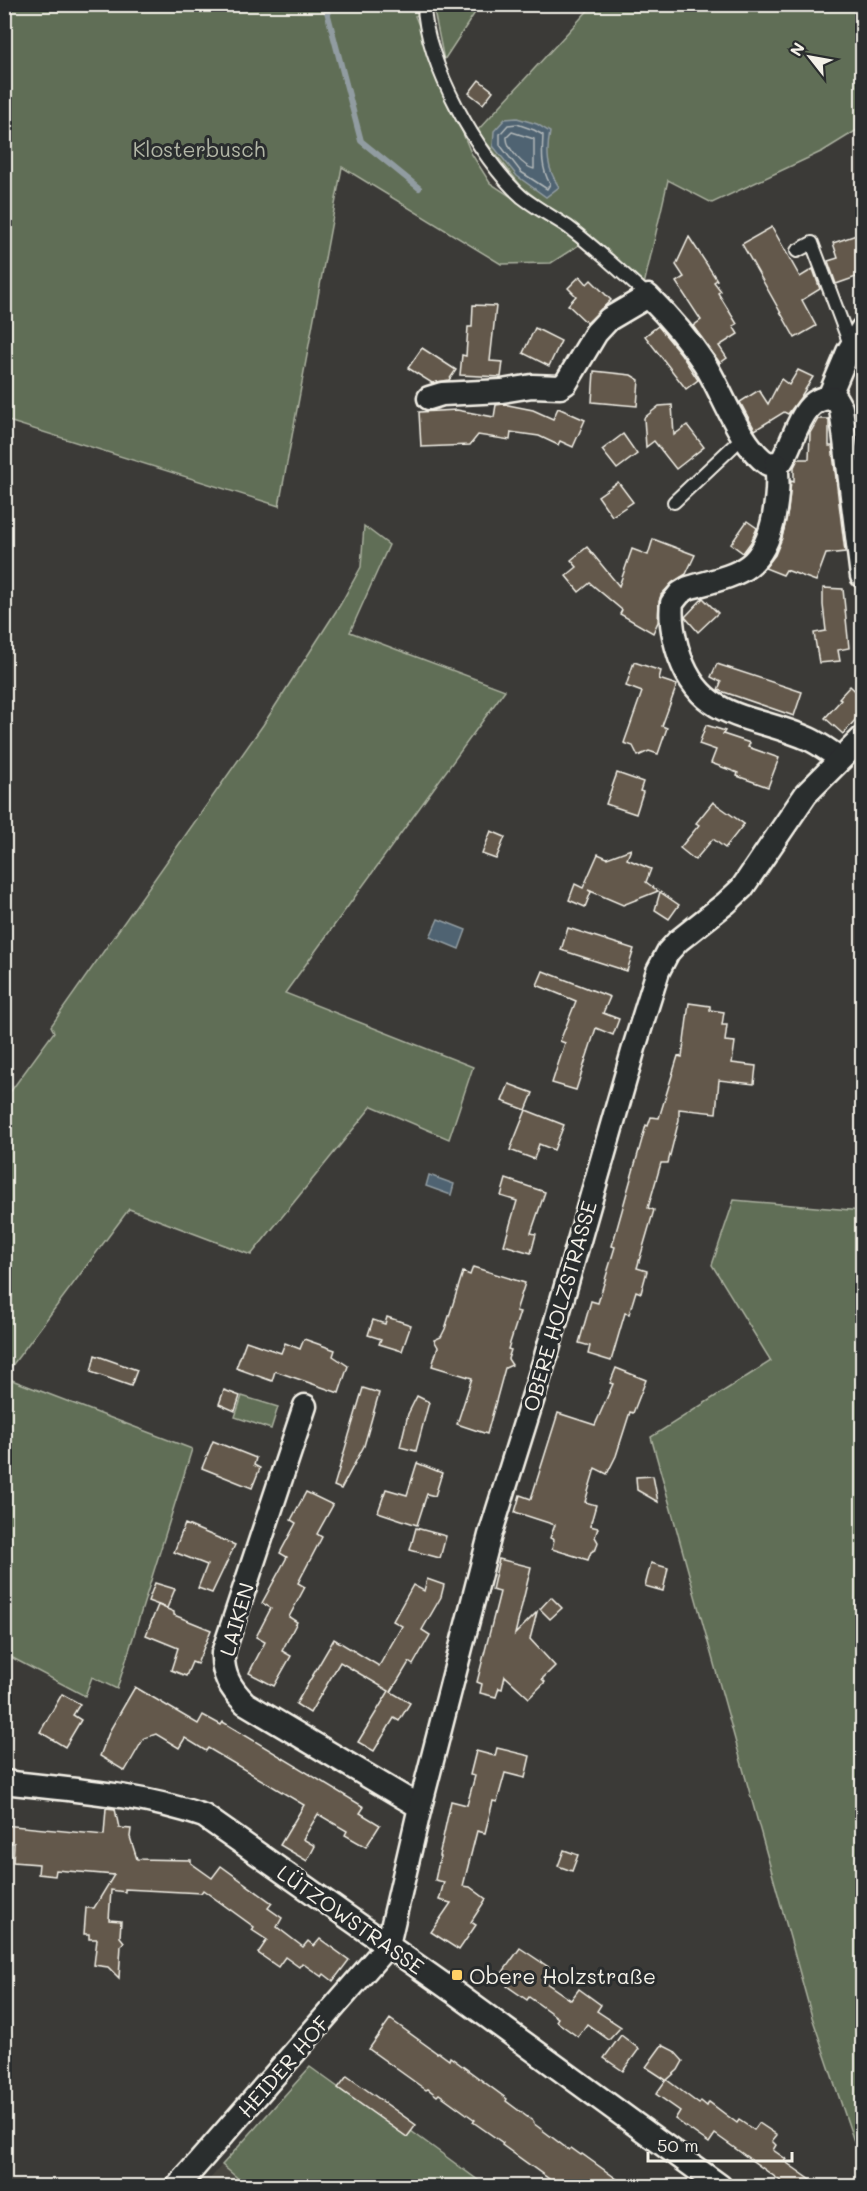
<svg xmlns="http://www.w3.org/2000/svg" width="867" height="2191" viewBox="0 0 867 2191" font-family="Mali,sans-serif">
  <rect width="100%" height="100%" fill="#3b3a37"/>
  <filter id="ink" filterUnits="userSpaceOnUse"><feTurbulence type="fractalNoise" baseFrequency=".0167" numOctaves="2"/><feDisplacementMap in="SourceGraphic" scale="12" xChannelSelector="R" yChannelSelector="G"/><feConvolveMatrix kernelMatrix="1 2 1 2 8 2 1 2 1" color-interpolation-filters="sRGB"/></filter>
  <g filter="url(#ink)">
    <polygon fill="#4a4640" points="222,2165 248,2186 204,2186"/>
    <g fill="#616e56" stroke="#aab09f" stroke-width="1.5">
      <polygon points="5,5 480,5 444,60 434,11 415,16 471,153 490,183 582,243 551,263 501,264 342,167 279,506 5,420"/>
      <polygon points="593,5 862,5 862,127 823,151 712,203 668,180 644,285 588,238 522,187 477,131"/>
      <polygon points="364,526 389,545 350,632 505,690 285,993 473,1067 449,1139 372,1106 251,1255 129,1209 5,1375 5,1099 54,1032 51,1026 263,725 340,605 361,567"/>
      <polygon points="734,1200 862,1211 862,2165 812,2017 651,1437 771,1361 712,1265"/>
      <polygon points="4,1377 192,1449 117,1689 92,1677 85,1696 5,1654"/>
      <polygon points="242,1396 278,1407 271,1429 235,1417"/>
      <polygon points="310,2067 407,2137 411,2131 486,2186 247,2186 222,2165"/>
    </g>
    <g fill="#4f6372" stroke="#919ca1" stroke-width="1.5">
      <path d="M517,118l20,6 13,8c-4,21 -3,37 9,55l-13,10 -29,-21 -24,-30 1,-15 11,-12z"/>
      <polygon points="438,919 466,930 459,949 430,937"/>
      <polygon points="429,1175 454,1184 451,1195 426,1186"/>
    </g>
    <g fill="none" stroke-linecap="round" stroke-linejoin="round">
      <g stroke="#b2b8b9" stroke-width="1.5">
        <path d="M517,124l17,6 9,5c-1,18 -2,33 7,49l-3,5 -26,-17 -21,-27v-11l8,-9z"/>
        <path d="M512,132l22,7v30c-10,-2 -28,-21 -27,-32z"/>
      </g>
      <polyline stroke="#919ca1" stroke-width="6" points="325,4 361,141 419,188"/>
    </g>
    <g fill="#63594b" stroke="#f4f1e8" stroke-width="1.5">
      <polygon points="479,80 493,91 483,104 469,93"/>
      <polygon points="772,227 800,277 813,269 820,289 802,300 816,326 795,338 742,244"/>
      <polygon points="862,233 862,275 836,284 828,261 838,258 833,243"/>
      <polygon points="689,237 717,280 714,282 721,291 718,293 737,324 733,326 738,334 719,346 727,358 720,363 693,326 701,320 676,282 684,277 676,265"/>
      <polygon points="580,276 587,284 591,280 611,300 587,323 568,305 576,296 568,288"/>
      <polygon points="473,305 496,306 490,361 503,362 501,377 460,375 462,355 466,356 468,327 472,327"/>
      <polygon points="658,326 681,354 698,380 686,389 645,336"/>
      <polygon points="535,328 561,341 549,366 523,353"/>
      <polygon points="422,348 456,370 449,380 432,383 408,368"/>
      <polygon points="798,370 813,377 800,398 788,414 784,412 755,430 740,402 759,390 768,404 781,379 789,385"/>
      <polygon points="594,371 631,375 639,380 637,406 592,402"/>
      <polygon points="503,404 533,410 553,419 558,408 585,420 573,447 560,441 558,445 539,436 511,432 510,440 478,435 470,445 421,447 419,412 457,410 494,417 496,405"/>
      <polygon points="672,405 674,435 687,425 704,447 676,469 654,441 646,447 644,418 659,406"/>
      <polygon points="818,419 829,419 829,446 832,446 845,552 826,554 816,581 786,570 783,575 765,568 775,555 782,538 788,511 791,481 794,482 794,467 798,459 809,459 810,433"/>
      <polygon points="623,434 637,454 617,469 602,450"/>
      <polygon points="618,482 633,502 612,516 598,496"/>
      <polygon points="747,521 757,528 751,542 743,553 731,544"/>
      <polygon points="653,539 695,555 686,574 673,582 661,595 659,602 658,622 653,633 620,614 622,610 590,583 579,592 566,576 577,567 571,560 587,547 619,586 632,549 648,555"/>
      <polygon points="823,588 843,589 849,648 838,650 840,661 819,663 814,633 826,631 823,605"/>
      <polygon points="703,598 718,613 698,632 685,617"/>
      <polygon points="634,662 661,671 659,679 677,685 662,726 667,728 658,754 649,751 638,756 633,746 624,743 642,692 626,686"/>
      <polygon points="717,664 802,692 794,716 718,690 721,682 711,677"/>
      <polygon points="850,686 862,697 862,712 843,734 825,718 841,700 839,698"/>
      <polygon points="706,725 725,731 723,734 750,743 748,747 779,758 768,787 737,776 738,773 711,763 716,750 699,744"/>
      <polygon points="617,773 643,782 640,791 643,792 636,814 606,804"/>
      <polygon points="713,802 744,824 725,848 713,839 695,860 680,848 699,825 696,823"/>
      <polygon points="491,831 505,837 496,859 482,854"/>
      <polygon points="631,849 627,859 651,869 646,882 658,891 623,905 588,890 591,892 585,907 569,900 575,884 583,888 598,854 607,858"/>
      <polygon points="660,892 679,905 669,919 655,910"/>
      <polygon points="568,928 634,949 627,971 561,950"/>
      <polygon points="543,971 610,997 603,1013 619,1019 613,1035 596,1028 576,1090 552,1083 565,1043 560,1041 576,1001 537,985"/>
      <polygon points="689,1003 710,1006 710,1010 724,1012 722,1025 727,1025 725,1041 735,1042 732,1063 756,1066 754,1084 719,1080 716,1113 679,1109 679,1120 668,1163 661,1163 648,1208 654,1210 637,1268 647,1271 641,1293 636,1291 629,1314 625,1313 611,1361 588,1354 590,1346 579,1343 591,1301 598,1303 615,1247 612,1246 646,1125 648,1126 651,1117 659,1118 678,1056 682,1057"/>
      <polygon points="509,1084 533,1093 526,1110 502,1101"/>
      <polygon points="526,1110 564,1125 554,1150 539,1144 534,1159 510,1150"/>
      <polygon points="506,1179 545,1192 531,1233 536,1234 531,1253 504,1245 517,1201 501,1196"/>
      <polygon points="473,1267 525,1283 516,1311 520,1312 508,1349 511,1350 508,1359 512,1365 505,1368 487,1434 457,1424 472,1378 432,1366 438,1347 434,1340 441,1337 445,1329 463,1272 470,1275"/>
      <polygon points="387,1317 411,1325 402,1351 379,1344 381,1339 368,1335 373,1320 385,1324"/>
      <polygon points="304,1339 335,1350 333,1356 348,1366 339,1393 275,1371 272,1381 236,1368 246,1341 281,1353 285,1343 300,1349"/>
      <polygon points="95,1355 137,1370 131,1386 91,1372"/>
      <polygon points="616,1368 646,1380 633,1413 630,1412 616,1456 607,1474 595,1468 585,1502 596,1505 590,1526 598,1528 595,1537 598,1542 596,1549 591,1552 588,1560 552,1549 554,1540 550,1538 555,1525 515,1512 520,1495 531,1499 558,1413 595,1425 613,1384 610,1383"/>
      <polygon points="363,1388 379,1393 364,1446 341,1489 334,1486"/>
      <polygon points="224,1390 240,1396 235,1411 219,1404"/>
      <polygon points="417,1396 429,1402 416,1451 400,1447 408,1414"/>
      <polygon points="213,1441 256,1458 254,1465 260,1468 252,1488 202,1468"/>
      <polygon points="417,1463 442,1473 435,1496 427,1494 417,1525 378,1512 386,1489 407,1495"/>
      <polygon points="653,1476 658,1502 637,1490 636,1477"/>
      <polygon points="306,1492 333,1505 317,1534 322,1537 298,1583 305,1587 289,1617 297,1622 282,1651 291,1656 274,1686 249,1673 265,1642 256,1637 271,1608 262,1603 287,1557 280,1553 296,1523 291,1520"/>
      <polygon points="185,1524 235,1545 212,1593 198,1588 207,1565 174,1552"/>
      <polygon points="416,1528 446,1536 440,1558 410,1550"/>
      <polygon points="499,1559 531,1567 515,1634 537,1612 530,1639 555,1666 542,1679 545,1682 529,1698 505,1676 502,1689 499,1688 496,1697 480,1693 482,1684 477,1682 500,1592 492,1590"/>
      <polygon points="651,1563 668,1568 663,1591 645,1586"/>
      <polygon points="427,1579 444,1585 441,1597 422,1630 430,1635 413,1665 409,1662 391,1692 410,1703 399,1721 394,1718 374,1751 358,1742 389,1691 340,1662 310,1713 296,1704 334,1639 379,1666 402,1626 393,1621 413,1585 424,1591"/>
      <polygon points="155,1583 175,1589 167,1608 148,1601"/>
      <polygon points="551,1597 562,1608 550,1619 540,1609"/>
      <polygon points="158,1605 174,1612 174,1615 211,1630 197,1664 192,1662 186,1676 171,1670 178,1648 146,1635"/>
      <polygon points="135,1687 198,1724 203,1715 221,1725 223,1722 364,1807 360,1813 380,1825 366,1847 345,1835 347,1831 318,1814 303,1839 315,1846 307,1861 280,1845 304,1805 208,1748 206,1751 185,1738 179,1748 156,1734 144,1738 125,1771 100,1756 110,1730"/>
      <polygon points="62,1694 80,1704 73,1715 81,1720 65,1747 40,1732"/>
      <polygon points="497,1748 530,1756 525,1778 505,1773 497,1802 493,1801 485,1833 477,1831 463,1886 470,1887 486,1899 471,1922 476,1925 459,1950 431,1932 451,1903 439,1900 444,1882 435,1880 440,1857 439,1856 451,1801 467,1805 475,1776 470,1775 476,1751 495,1756"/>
      <polygon points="106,1808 115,1809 119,1828 131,1829 130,1837 137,1859 191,1860 191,1863 212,1878 221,1866 272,1903 268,1908 282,1918 277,1927 303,1947 308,1941 314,1946 320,1939 349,1960 333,1981 324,1974 322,1977 302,1963 299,1967 285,1957 278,1967 258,1953 267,1940 252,1930 254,1927 203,1890 201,1893 125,1889 125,1892 111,1890 109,1920 121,1921 120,1937 124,1942 121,1945 119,1978 108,1967 94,1965 97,1939 89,1939 89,1934 84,1934 86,1908 94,1908 114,1875 56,1870 55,1876 38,1874 39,1864 13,1862 14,1843 4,1842 4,1825 104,1835"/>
      <polygon points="564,1850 578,1855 572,1871 558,1866"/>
      <polygon points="520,1948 550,1968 542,1980 571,2000 579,1989 601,2005 597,2011 621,2027 609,2040 587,2024 578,2037 556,2021 558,2018 529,1997 527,2000 507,1986 509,1983 500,1976"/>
      <polygon points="390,2019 437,2053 438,2052 449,2060 450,2057 507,2099 506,2101 534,2122 533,2123 569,2150 571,2148 581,2155 582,2154 628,2187 543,2187 549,2179 502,2145 503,2143 473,2122 475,2120 439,2094 437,2096 428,2089 426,2090 369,2049"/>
      <polygon points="621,2035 639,2049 623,2071 604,2058"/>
      <polygon points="662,2045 674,2051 683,2061 678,2070 667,2080 699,2104 701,2101 707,2106 709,2102 737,2123 739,2120 754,2130 759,2123 777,2135 772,2141 776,2145 773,2150 786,2159 784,2161 821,2187 789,2187 715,2134 709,2143 675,2119 680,2111 656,2094 666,2080 646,2067"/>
      <polygon points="347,2076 416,2125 407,2137 338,2088"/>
    </g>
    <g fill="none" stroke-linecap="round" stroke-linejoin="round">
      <g stroke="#f4f1e8" stroke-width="16">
        <g id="service">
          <path d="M424,4c0,57 56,156 98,193 14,11 31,20 46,30 28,21 54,46 80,69"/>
          <polyline points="797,251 812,243 851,347"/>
          <polyline points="674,502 744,436"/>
        </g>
      </g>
      <g stroke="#f4f1e8" stroke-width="27">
        <g id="minor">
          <polyline points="829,397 848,352 862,329"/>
          <path d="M429,398l13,-4 60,-3 30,-5 28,1 6,-4 30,-50 13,-14 39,-23c21,21 40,43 56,67 19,29 35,82 64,101l13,-2c14,-20 20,-71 55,-63l5,9 21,168"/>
          <path d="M776,464c3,18 1,34 -2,52 -11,56 -36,58 -86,72l-8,5 -8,10c-2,16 1,30 5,45 21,75 74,65 132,91 11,5 21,13 31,19"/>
          <path d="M305,1406l-82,247c-1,21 7,35 22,50l175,104"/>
          <path d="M4,1782c68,8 136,12 200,34l250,176 266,194"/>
          <polyline points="178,2186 388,1945 420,1807 490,1535 546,1356 634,1048 658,971 668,952 678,941 726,903 742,888 806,794 862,738"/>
        </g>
      </g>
      <use href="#service" stroke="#2a2d2e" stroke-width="12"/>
      <use href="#minor" stroke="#2a2d2e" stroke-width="22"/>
    </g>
  </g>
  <rect fill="#ffd166" stroke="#2a2d2e" stroke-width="2" x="451" y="1969" width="12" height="12" rx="3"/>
  <g text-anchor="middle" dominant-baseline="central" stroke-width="6" stroke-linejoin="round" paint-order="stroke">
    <g font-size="21" fill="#b2b6a6" stroke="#2a2d2e">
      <text x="199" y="148">Klosterbusch</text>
    </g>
    <g font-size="21" fill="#f4f1e8" stroke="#2a2d2e">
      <text transform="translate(559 1306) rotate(-74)">OBERE HOLZSTRASSE</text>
      <text transform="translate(236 1619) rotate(-74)">LAIKEN</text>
      <text transform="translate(351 1919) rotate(35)">LÜTZOWSTRASSE</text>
      <text transform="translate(283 2066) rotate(-49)">HEIDER HOF</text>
    </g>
    <g font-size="21" fill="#f4f1e8" stroke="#2a2d2e" text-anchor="start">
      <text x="469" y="1975">Obere Holzstraße</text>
    </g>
  </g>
  <rect width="867" height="2191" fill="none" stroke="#2a2d2e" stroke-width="24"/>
  <rect x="12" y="12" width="843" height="2167" fill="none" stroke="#f4f1e8" stroke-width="2" filter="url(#ink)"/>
  <g transform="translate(810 57) rotate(301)" stroke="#2a2d2e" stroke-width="4.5" paint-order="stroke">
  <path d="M0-4.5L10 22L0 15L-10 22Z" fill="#f4f1e8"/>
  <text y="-9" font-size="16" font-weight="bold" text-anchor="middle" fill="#f4f1e8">N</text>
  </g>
  <path d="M648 2152v9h144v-9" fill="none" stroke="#f4f1e8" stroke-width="3"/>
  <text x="657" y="2152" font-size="18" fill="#f4f1e8" stroke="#2a2d2e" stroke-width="4.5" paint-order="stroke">50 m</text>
</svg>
